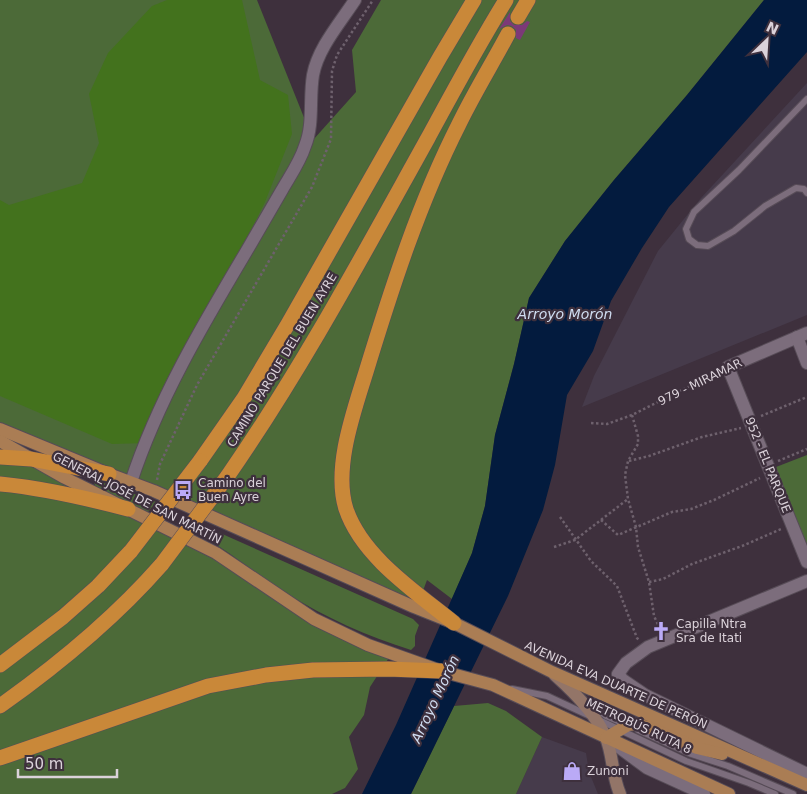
<svg xmlns="http://www.w3.org/2000/svg" width="807" height="794" viewBox="0 0 807 794" font-family="'DejaVu Sans',sans-serif">
  <rect width="100%" height="100%" fill="#3e303d"/>
  <g fill="#463b4b">
    <polygon points="807,83 807,315 582,407 594,376 658,251 701,198"/>
    <polygon points="542,737 586,753 589,772 598,794 516,794"/>
  </g>
  <g fill="#4c6a38">
    <polygon points="0,0 257,0 313,140 356,92 352,50 381,0 764,0 687,95 614,180 565,241 529,298 514,364 495,435 485,506 472,553 452,599 427,580 421,596 414,607 0,429"/>
    <polygon points="0,441 195,542 284,600 392,653 370,687 364,715 349,737 358,769 345,788 332,794 0,794"/>
    <polygon points="807,455 807,549 776,467"/>
    <polygon points="99,481 156,502 148,512 96,487 94,483"/>
    <path d="M211,529l202,90 6,6 -4,11v10l-4,4c-44,-14 -85,-32 -125,-57 -28,-17 -53,-39 -82,-56z"/>
    <polygon points="488,703 506,711 542,737 516,794 411,794 454,706"/>
  </g>
  <polygon fill="#43721d" points="167,0 242,0 260,80 288,95 292,134 265,202 173,387 148,443 112,444 0,396 0,200 9,205 82,183 99,143 89,94 108,53 152,6"/>
  <polygon fill="#031b3e" points="764,0 807,0 807,52 669,207 642,248 611,301 593,351 567,395 555,465 543,510 508,596 411,794 362,794 396,725 472,553 485,506 495,435 514,364 529,298 565,241 614,180 687,95"/>
  <polygon fill="#7c3978" points="510,12 510,21 514,25 522,25 527,21 530,22 520,40 516,38 516,30 512,26 507,25 499,29"/>
  <g fill="none" stroke-linecap="round" stroke-linejoin="round">
    <g stroke="#574c57" stroke-width="8">
      <g id="lane">
        <polyline points="807,99 739,170 694,212 686,229 689,239 697,245 708,246 734,231 765,206 796,188 804,189 807,193"/>
        <polyline points="512,689 547,696 590,716"/>
        <polyline points="590,705 606,716 627,725"/>
        <polyline points="599,720 686,761 749,783 775,794"/>
        <polyline points="638,730 691,754 728,766 793,794"/>
      </g>
    </g>
    <g stroke="#574c57" stroke-width="14">
      <g id="street">
        <polyline points="807,333 728,367 807,562"/>
        <polyline points="797,337 807,363"/>
        <path d="M131,482c27,-82 71,-156 115,-230 12,-21 24,-41 36,-62 8,-14 18,-28 23,-44 9,-22 4,-47 8,-71 5,-27 27,-52 42,-75"/>
        <polyline points="807,581 648,647 626,663 618,674 623,680 645,695 807,774"/>
        <polyline points="616,745 647,768 704,794"/>
      </g>
    </g>
    <g stroke="#574c57" stroke-width="14">
      <path id="secondary" d="M555,675c18,16 41,39 51,63 7,17 6,38 14,56"/>
    </g>
    <g stroke="#574c57" stroke-width="14">
      <g id="primary">
        <polyline points="0,429 109,474 154,491 414,607 454,623 552,672 807,785"/>
        <polyline points="0,441 65,478 216,553 314,619 368,645 441,671 493,685 729,794"/>
        <polyline points="606,738 628,725 636,724 648,727 697,748 722,754"/>
      </g>
    </g>
    <g stroke="#574c57" stroke-width="16">
      <g id="highway">
        <polyline points="518,17 528,0"/>
        <polyline points="0,457 31,459 109,474"/>
        <polyline points="200,461 244,398 288,324 440,57 474,0"/>
        <path d="M227,477c75,-108 137,-224 201,-339 25,-46 50,-93 78,-138"/>
        <path d="M0,484c44,4 86,14 128,25"/>
        <path d="M454,623c-38,-31 -92,-66 -108,-114 -13,-41 8,-98 20,-137 26,-85 53,-169 93,-248 15,-31 33,-60 49,-90"/>
        <polyline points="0,665 63,617 98,586 131,551"/>
        <path d="M0,706c59,-42 114,-87 162,-142"/>
        <polyline points="0,758 208,686 266,675 313,670 388,669 441,671"/>
      </g>
    </g>
    <g stroke="#6e616d" stroke-width="2.5" stroke-dasharray="2.5 2.5" stroke-linecap="butt">
      <polyline points="632,415 638,436 638,444 628,461 625,475 628,499 636,527 638,547 649,582 654,616 660,629"/>
      <polyline points="761,416 807,397"/>
      <polyline points="591,423 607,424 632,415 718,372"/>
      <polyline points="629,461 649,456 702,437 741,428"/>
      <polyline points="778,461 807,449"/>
      <polyline points="157,480 160,464 197,385 312,187 331,139 332,71 337,55 373,0"/>
      <polyline points="560,517 591,561 617,586 637,638 639,640"/>
      <polyline points="601,520 618,535 672,512 691,509 714,500 760,478"/>
      <polyline points="554,547 575,540 628,499"/>
      <polyline points="649,582 663,579 692,564 742,546 781,529"/>
    </g>
    <use href="#lane" stroke="#7c6d7c" stroke-width="6"/>
    <use href="#street" stroke="#7c6d7c" stroke-width="12"/>
    <use href="#secondary" stroke="#937568" stroke-width="12"/>
    <use href="#primary" stroke="#aa7d54" stroke-width="12"/>
    <use href="#highway" stroke="#c98839" stroke-width="15"/>
    <g stroke="#574c57" stroke-width="16" stroke-linecap="butt">
      <g id="highway-bridge">
        <polyline points="131,551 200,461"/>
        <polyline points="162,564 227,477"/>
      </g>
    </g>
    <use href="#highway-bridge" stroke="#c98839" stroke-width="15"/>
  </g>
  <defs>
    <g id="bus-bare" transform="scale(1.5)"><path d="M-5-6H5V4H4V6H2V4H-2V6H-4V4H-5ZM-3.5-4V0h7V-4ZM-3.5 1.2v1.5H-2V1.2ZM2 1.2v1.5H3.5V1.2Z" fill="#baaaf6" stroke="#3e303d" stroke-width="2.5" paint-order="stroke"/></g>
    <g id="church-bare" transform="scale(1.5)"><path d="M-1.2-6h2.4v3.5h3.3v2.4h-3.3V6h-2.4V-.1h-3.3v-2.4h3.3Z" fill="#baaaf6" stroke="#3e303d" stroke-width="2.5" paint-order="stroke"/></g>
    <g id="shop-bare" transform="scale(1.5)"><path d="M-5-2.5h2.3a2.7 3.5 0 0 1 5.4 0H5L5.5 6h-11ZM-1.5-2.5h3a1.5 2.3 0 0 0-3 0Z" fill="#baaaf6" stroke="#3e303d" stroke-width="2.5" paint-order="stroke"/></g>
  </defs>
  <g fill-rule="evenodd">
    <use href="#bus-bare" x="183" y="490"/>
    <use href="#church-bare" x="661" y="631"/>
    <use href="#shop-bare" x="572" y="771"/>
  </g>
  <g text-anchor="middle" dominant-baseline="central" stroke-width="4.5" stroke-linejoin="round" paint-order="stroke">
    <g font-size="12" fill="#dbd2da" stroke="#3e303d">
      <text transform="translate(282 360) rotate(-59)">CAMINO PARQUE DEL BUEN AYRE</text>
      <text transform="translate(700 382) rotate(-26)">979 - MIRAMAR</text>
      <text transform="translate(768 465) rotate(68)">952 - EL PARQUE</text>
      <text transform="translate(137 498) rotate(27)">GENERAL JOSÉ DE SAN MARTÍN</text>
      <text transform="translate(616 685) rotate(24)">AVENIDA EVA DUARTE DE PERÓN</text>
      <text transform="translate(639 726) rotate(25)">METROBÚS RUTA 8</text>
    </g>
    <g font-size="12" fill="#dbd2da" stroke="#3e303d" text-anchor="start">
      <text x="198" y="483">Camino del<tspan x="198" dy="14">Buen Ayre</tspan></text>
      <text x="676" y="624">Capilla Ntra<tspan x="676" dy="14">Sra de Itati</tspan></text>
      <text x="587" y="771">Zunoni</text>
    </g>
    <g font-size="14" font-style="italic" fill="#d0ddf1" stroke="#3e303d">
      <text x="565" y="314">Arroyo Morón</text>
      <text transform="translate(435 699) rotate(-65)">Arroyo Morón</text>
    </g>
  </g>
  <g transform="translate(767 40) rotate(25)" stroke="#3e303d" stroke-width="4" paint-order="stroke">
  <path d="M0-4L9 19L0 12L-9 19Z" fill="#dbd2da"/>
  <text y="-8" font-size="14" font-weight="bold" text-anchor="middle" fill="#dbd2da">N</text>
  </g>
  <path d="M18 769v8h99v-8" fill="none" stroke="#dbd2da" stroke-width="2.5"/>
  <text x="25" y="769" font-size="15" fill="#dbd2da" stroke="#3e303d" stroke-width="4" paint-order="stroke">50 m</text>
</svg>
